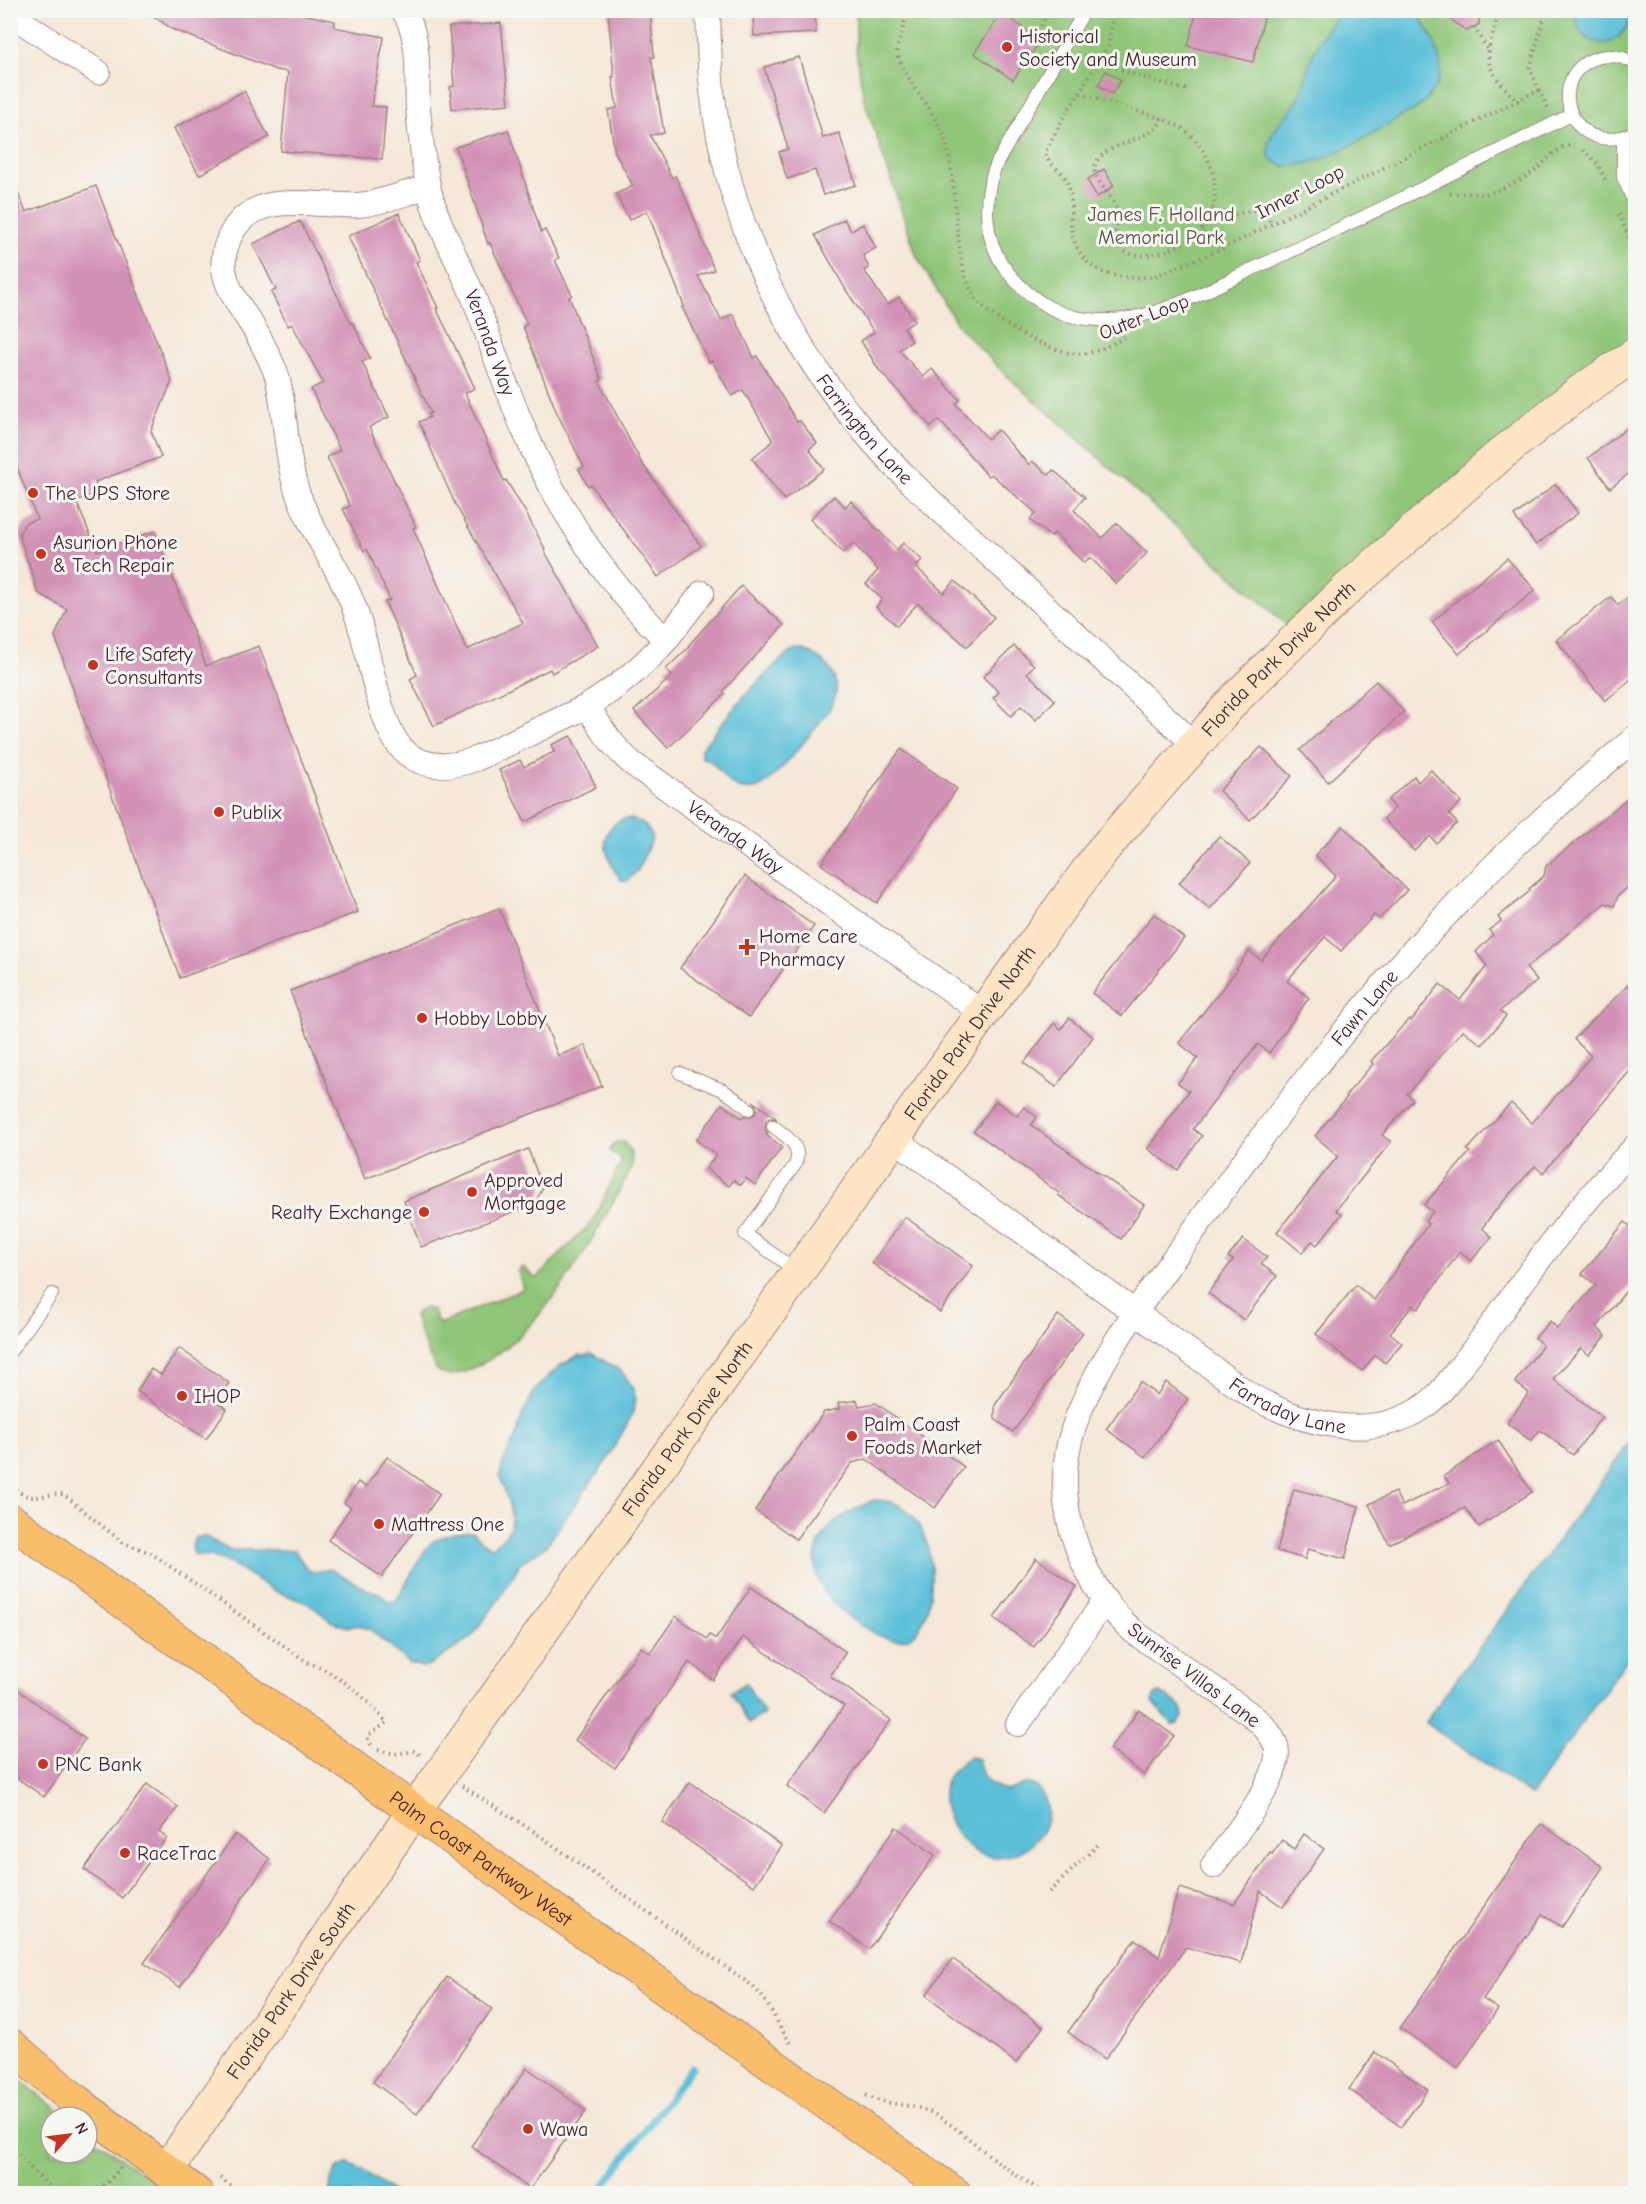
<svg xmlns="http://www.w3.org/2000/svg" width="1646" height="2204" viewBox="0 0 1646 2204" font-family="'Comic Neue',sans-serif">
  <rect width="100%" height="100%" fill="#f6f6f2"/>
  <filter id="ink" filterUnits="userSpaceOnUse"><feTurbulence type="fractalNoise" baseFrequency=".0167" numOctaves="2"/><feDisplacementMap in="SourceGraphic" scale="12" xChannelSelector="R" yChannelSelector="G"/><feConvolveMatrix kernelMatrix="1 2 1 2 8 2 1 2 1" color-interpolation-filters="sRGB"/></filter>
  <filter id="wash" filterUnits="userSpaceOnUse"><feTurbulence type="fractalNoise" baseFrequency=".008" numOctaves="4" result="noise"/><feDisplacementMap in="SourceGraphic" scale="24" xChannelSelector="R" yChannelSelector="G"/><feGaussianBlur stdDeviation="1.35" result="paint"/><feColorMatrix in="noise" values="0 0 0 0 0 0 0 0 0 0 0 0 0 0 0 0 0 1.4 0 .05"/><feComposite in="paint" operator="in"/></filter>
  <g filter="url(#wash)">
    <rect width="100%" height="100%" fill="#f5e8d8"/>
    <g fill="#90c678" stroke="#6d7252" stroke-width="1.5">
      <polygon points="856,11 1635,11 1635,351 1290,628 1005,374 958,326 917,257 864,99 856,51"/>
      <path d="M616,1142h7c9,7 10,17 8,27 -35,65 -89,169 -158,199 -11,5 -25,11 -35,3 -7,-5 -20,-44 -24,-55l3,-4 8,-4 7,2 7,14 84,-35 -5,-18 5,-4 13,12 57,-58 29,-61 -12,-9 2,-6z"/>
      <polygon points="10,2071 66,2117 51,2117 51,2153 87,2153 87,2134 170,2193 11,2193"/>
    </g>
    <g fill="#5bc0d9" stroke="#527082" stroke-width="1.5">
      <path d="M1343,10l72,1c13,16 28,42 25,63 -2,12 -13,27 -23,34 -5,3 -11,6 -17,9 -27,16 -76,47 -108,49 -9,1 -15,-3 -22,-7 -9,-27 19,-40 29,-61 5,-11 7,-24 11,-36 7,-18 19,-38 33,-52z"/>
      <path d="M1635,10c-3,9 -11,23 -18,28 -12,10 -31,4 -38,-9 -3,-5 -3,-12 -3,-18z"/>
      <path d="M796,649c21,2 46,24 39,48 -4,16 -58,79 -73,89 -6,4 -11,4 -18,3 -16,-2 -21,-16 -31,-26 -3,-3 -8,-4 -12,-6v-8l44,-54 35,-35z"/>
      <path d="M624,819c14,-1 25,6 28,20l-14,31 -11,11 -6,-1c-15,-21 -27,-49 3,-61z"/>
      <path d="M591,1353l30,18 10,13 5,15 -4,16 -25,45 -62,87 -24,15 -21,36 -28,38 -10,8 -32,21 -7,2 -14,-4 -38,-33 -12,-5 -10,2 -16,-5 -24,-18 -36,-14 -42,-27 -20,-7 -16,-1c-4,-6 -4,-11 0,-17l9,-2 25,14h65l14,20 6,2 17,-3 35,20 15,5 7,8 8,-1c9,-14 25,-49 35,-58 11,-9 28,-10 42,-11l13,13 5,2c35,-20 15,-44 9,-72l2,-10 15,-32 5,-17 13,-26 23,-23 21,-12 5,1z"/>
      <polygon points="1635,1435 1635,1648 1531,1795 1425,1722"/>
      <path d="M874,1500c9,0 18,1 26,6 35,20 38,85 22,117 -4,7 -8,14 -16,16 -22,5 -46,-14 -62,-26 -30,-25 -42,-60 -10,-90 11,-10 26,-16 40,-23z"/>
      <polygon points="746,1683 764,1714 749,1723 731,1692"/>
      <path d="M1159,1693c11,4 24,12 24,24l-5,6 -6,1 -3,-3 -17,-19 2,-6z"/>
      <path d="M969,1757l9,2 5,17 5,6 13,7 6,2 20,-8c8,2 11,5 15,11 25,39 -40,87 -77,49 -13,-13 -22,-32 -21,-50 0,-17 12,-27 25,-36z"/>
      <path d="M348,2164l14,6 33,23h-65c-1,-12 4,-27 18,-29z"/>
    </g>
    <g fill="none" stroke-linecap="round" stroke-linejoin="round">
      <polyline stroke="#5bc0d9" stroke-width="7" points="598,2194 692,2067"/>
    </g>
    <g id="blocks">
      <g fill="#d291b5">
        <polygon points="145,10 283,10 335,21 334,27 384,37 371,106 386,107 382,159 281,151 288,72 276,70 172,29"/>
        <polygon points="608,10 650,10 654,57 651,57 664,133 650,135 672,178 675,176 688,203 714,270 698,276 721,320 733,314 754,358 757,356 797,422 800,421 817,443 809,449 824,469 784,500 752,458 773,441 743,390 732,396 712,361 709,362 682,307 684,306 647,211 629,220 616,194 633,186 615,152 608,110 617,108 612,77 614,77"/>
        <polygon points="753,10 815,10 816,33 754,36"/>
        <polygon points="1197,10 1266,10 1253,62 1188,46"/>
        <polygon points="1437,10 1479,10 1479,24 1467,31"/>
        <polygon points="1002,13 1041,40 1013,80 974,53"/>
        <polygon points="501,23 509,104 452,109 450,87 454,86 449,27"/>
        <polygon points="799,57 823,138 839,133 856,185 823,195 815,170 787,179 779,152 788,149 764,67"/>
        <polygon points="1106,71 1121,80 1112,94 1098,85"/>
        <polygon points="244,91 269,137 199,175 174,128"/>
        <polygon points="508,130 541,232 545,230 559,258 555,260 572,295 569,297 602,380 599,381 641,462 701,546 658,577 591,485 588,486 579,469 584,467 557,413 523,326 527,324 490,243 488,244 456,147"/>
        <polygon points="1104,169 1114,186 1097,197 1087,180"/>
        <polygon points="10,175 26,212 96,186 172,381 151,431 161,457 95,482 98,492 76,501 97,551 155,531 206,666 259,646 358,912 180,978 81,712 55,636 67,609 38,593 19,534 25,523 37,519 10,449"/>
        <polygon points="399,213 420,260 416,262 438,308 436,308 475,388 465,393 504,481 506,480 526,513 545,549 544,550 598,646 552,673 550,669 434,726 410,679 417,675 385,602 390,600 367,549 364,551 343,509 350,506 327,457 340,450 311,389 323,383 292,324 288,326 271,292 276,290 253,244 300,221 351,323 353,323 370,358 362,362 389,417 369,427 416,527 413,528 467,650 523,623 455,504 419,422 430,417 428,414 431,413 348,236"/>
        <polygon points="844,219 851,231 863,224 876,248 863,255 869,268 864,270 887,305 899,297 915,321 904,328 912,341 899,350 923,377 932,369 960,400 956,404 988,439 998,430 1029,465 1032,461 1049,475 1053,470 1085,497 1074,510 1102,538 1117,523 1147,553 1116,584 1090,557 1084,563 1054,533 1051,537 1030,520 1036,513 991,474 988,476 939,420 931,427 879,370 861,341 874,332 846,290 815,235"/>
        <polygon points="1635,422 1635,469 1610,488 1588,458"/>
        <polygon points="1556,484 1578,513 1536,545 1514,516"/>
        <polygon points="834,496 845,507 851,501 897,550 903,543 922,560 916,567 944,593 955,581 994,617 967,647 918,603 897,626 876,607 882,599 866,584 878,570 853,543 843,553 810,519"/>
        <polygon points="1507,558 1535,590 1459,654 1432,622"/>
        <polygon points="741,586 784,625 723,691 725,694 668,748 634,711 672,676 666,669 689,647 688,646"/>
        <polygon points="1635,592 1635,676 1605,701 1556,640 1611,597 1618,605"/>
        <polygon points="1014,646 1034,665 1027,673 1055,700 1036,720 1021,706 1011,716 993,698 999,692 983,677"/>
        <polygon points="1376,681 1404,712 1328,782 1300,750"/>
        <polygon points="571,736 596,787 525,822 499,770 520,760 524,767 554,752 551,745"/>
        <polygon points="1261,747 1292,776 1250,820 1219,791"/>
        <polygon points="901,749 957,789 877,903 821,864"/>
        <polygon points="1431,770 1461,802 1449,814 1457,823 1436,843 1430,836 1414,851 1384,819 1395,808 1388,800 1414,776 1418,782"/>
        <polygon points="1635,792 1635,881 1618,896 1614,906 1605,903 1526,968 1537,981 1500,1011 1506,1016 1482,1045 1463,1030 1407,1094 1413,1100 1382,1135 1391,1142 1336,1210 1342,1214 1317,1245 1312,1241 1302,1253 1277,1232 1338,1156 1315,1136 1347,1097 1346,1095 1373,1064 1371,1061 1409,1019 1411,1021 1440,984 1460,1000 1487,966 1476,952 1493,935 1489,930 1501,921 1498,917 1530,891 1529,889 1544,876 1546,866"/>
        <polygon points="1343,826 1407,890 1379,919 1374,915 1341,951 1325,937 1287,981 1309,998 1269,1053 1258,1044 1193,1129 1202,1136 1178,1170 1148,1149 1189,1091 1178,1083 1198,1058 1179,1043 1237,970 1236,969 1249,951 1261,960 1336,876 1315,855"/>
        <polygon points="1219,836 1250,863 1210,909 1179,883"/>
        <polygon points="745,876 814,926 749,1017 680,968"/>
        <polygon points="499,908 558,1056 585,1045 602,1086 365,1179 290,991"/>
        <polygon points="1154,914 1184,938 1122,1016 1092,993"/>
        <polygon points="1635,978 1635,1065 1543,1173 1535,1166 1499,1206 1482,1228 1492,1237 1471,1261 1460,1251 1418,1309 1413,1305 1390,1333 1402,1343 1385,1363 1375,1355 1362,1371 1316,1334 1356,1285 1374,1300 1428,1224 1425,1221 1433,1212 1424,1205 1470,1152 1467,1150 1511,1103 1532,1123 1591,1056 1574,1039"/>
        <polygon points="1069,1018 1093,1037 1056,1087 1024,1063 1054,1023 1061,1029"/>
        <polygon points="996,1101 1017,1116 1024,1107 1037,1117 1031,1125 1144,1205 1121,1239 1058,1195 1059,1193 974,1131"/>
        <polygon points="754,1102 777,1119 770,1118 766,1121 765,1129 768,1133 766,1135 782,1147 755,1185 746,1178 741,1185 734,1180 729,1186 706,1169 716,1155 696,1140 722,1104 742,1118 744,1116 749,1117 755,1114 757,1109"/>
        <polygon points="528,1149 543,1188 534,1204 421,1247 404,1201"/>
        <polygon points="905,1217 973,1266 940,1312 872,1263"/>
        <polygon points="1625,1222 1635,1230 1635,1280 1597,1327 1606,1336 1589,1355 1581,1348 1553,1379 1602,1417 1573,1455 1540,1430 1531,1441 1507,1423 1529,1393 1515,1382 1543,1345 1535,1338 1550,1321 1557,1328 1596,1285 1582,1274"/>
        <polygon points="1243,1239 1267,1257 1261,1264 1277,1276 1244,1320 1208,1293 1233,1260 1228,1257"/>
        <polygon points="1058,1315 1083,1333 1013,1432 995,1419 995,1405"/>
        <polygon points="179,1348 229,1383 216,1401 227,1409 206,1439 137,1391 151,1369 161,1375"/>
        <polygon points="1140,1382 1157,1395 1166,1382 1188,1399 1145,1457 1106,1429"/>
        <polygon points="857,1400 859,1406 876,1403 964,1467 935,1508 866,1459 852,1463 796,1539 755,1510 824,1412 839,1409 838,1403"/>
        <polygon points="1498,1440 1532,1492 1479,1527 1465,1508 1389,1544 1369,1504 1395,1492 1402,1506 1449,1483 1444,1476"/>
        <polygon points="387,1457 440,1494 382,1577 328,1540 351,1507 344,1503 358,1482 366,1487"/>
        <polygon points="1294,1489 1359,1506 1345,1559 1308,1549 1305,1559 1277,1551"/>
        <polygon points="1036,1558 1077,1587 1034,1647 994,1618"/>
        <polygon points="751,1587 846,1652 830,1676 891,1720 824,1813 787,1786 844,1706 743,1637 713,1680 689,1662 615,1768 575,1740 641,1647 650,1653 676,1616 707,1639 710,1635 716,1639"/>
        <polygon points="10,1684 85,1739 44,1797 10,1773"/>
        <polygon points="1139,1710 1174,1736 1144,1775 1110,1749"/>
        <polygon points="690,1782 782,1846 754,1886 662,1822"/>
        <polygon points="147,1784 178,1807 159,1832 167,1838 122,1898 84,1869"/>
        <polygon points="1541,1824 1603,1867 1562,1927 1542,1914 1483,1999 1498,2009 1458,2068 1400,2028"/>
        <polygon points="896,1827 935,1855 869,1949 829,1921"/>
        <polygon points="235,1834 270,1859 180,1987 144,1963"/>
        <polygon points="1304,1834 1324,1849 1283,1907 1260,1891 1241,1963 1186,1947 1105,2059 1068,2032 1135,1939 1159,1957 1179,1888 1234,1904 1270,1853 1272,1854 1282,1840 1294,1849"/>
        <polygon points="953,1959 1043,2027 1016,2063 926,1995"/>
        <polygon points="447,1977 492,2009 417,2114 373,2082"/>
        <polygon points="1375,2052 1428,2090 1401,2127 1349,2089"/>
        <polygon points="527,2068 586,2111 530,2189 471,2146"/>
      </g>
    </g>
  </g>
  <g filter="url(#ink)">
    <use href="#blocks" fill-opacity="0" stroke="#a08482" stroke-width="1.5"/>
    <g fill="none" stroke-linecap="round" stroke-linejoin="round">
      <g stroke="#a08482" stroke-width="14">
        <g id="lane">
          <path d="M1085,10l-88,153c-15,34 -14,77 10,108 26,33 59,51 101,49 50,-1 104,-32 149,-53 106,-48 209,-101 314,-152"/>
          <path d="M1636,64c-15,-9 -29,-11 -45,-4 -48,22 -16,104 45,71"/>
          <polyline points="1623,138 1623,177 1636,207"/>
          <polyline points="1623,138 1636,160"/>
          <polyline points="680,1073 723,1090 749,1109"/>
          <path d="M773,1126c14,11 30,20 22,39l-50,69 53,38"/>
          <polyline points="10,1352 52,1294"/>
        </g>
      </g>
      <g stroke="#a08482" stroke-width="26">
        <g id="street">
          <path id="s1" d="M403,10c19,29 13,66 15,98 2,25 5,52 10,77 7,37 32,78 46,113 17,44 31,89 50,132 34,79 80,150 142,210 -23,27 -48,47 -78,66 13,23 25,41 45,58l350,249"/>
          <path id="s2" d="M708,10c1,29 1,59 5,88 15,120 70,238 148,330 43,52 95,96 144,141 63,59 126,117 189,175"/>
          <polyline points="10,14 98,72"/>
          <path d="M428,187c-23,6 -47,16 -70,18 -38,3 -98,-17 -124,24 -30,48 12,78 30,118 5,10 10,20 13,29 9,37 8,76 19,112 15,47 48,84 62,131 12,35 21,107 45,131 20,20 49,17 73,9l112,-53"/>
          <polyline points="666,640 702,593"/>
          <path id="s3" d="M894,1139l356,256c51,29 120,48 173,12 14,-9 24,-23 34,-36 26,-32 48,-66 73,-99 32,-44 68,-86 106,-126"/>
          <polyline points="1018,1724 1105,1601"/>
          <path id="s4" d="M1213,1866c17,-26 72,-90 63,-120 -5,-14 -15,-23 -26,-32l-116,-82c-49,-43 -79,-117 -66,-183 14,-70 77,-151 119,-209 81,-113 164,-225 260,-326 59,-63 123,-121 189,-177"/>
        </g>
      </g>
      <g stroke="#a08482" stroke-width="35">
        <g id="secondary">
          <path id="s5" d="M167,2170l247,-359 569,-798 119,-162 133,-152 111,-109 154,-135 78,-62 58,-39"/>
        </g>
      </g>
      <g stroke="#a08482" stroke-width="35">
        <g id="primary">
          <path id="s6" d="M10,1520l404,291 541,383"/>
          <polyline points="10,2045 72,2098 197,2194"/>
        </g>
      </g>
      <g stroke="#a08482" stroke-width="4" stroke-dasharray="1.5 4.5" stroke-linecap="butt">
        <path d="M908,10l-10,35 -1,9c11,30 35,53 47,83 17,47 5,134 37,168 11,12 38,28 53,35 43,20 54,18 94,-5"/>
        <path d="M1114,10l-6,36 -43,69 -20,37c4,17 18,15 23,33 5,14 2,27 3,42 6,45 44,55 84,49l67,-27 317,-159 -9,-22 16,-58"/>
        <path d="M1498,10c-1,14 -6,25 -9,38 -5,22 16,39 28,54"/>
        <polyline points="1474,27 1488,50"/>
        <polyline points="1036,37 1049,10"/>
        <polyline points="1099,61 1132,74 1190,91"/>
        <polyline points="1539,90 1548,108"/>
        <path d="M1080,93c20,6 40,13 61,19 14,5 29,8 42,17 30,21 44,69 19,100 -14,17 -65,39 -82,18 -11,-12 1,-30 -6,-44 -5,-11 -25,-27 -18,-40 12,-23 52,-19 67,-44"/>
        <polyline points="1583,150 1598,164 1606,182"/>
        <path d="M1450,194c12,-2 22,0 33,0 12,0 39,-15 49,-21 14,-10 23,-28 42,-28"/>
        <polyline points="1211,211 1236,214 1263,208 1271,223"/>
        <polyline points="1619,214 1636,254"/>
        <polyline points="10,628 11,628"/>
        <polyline points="10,1304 20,1311"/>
        <path d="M10,1486c28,19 24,8 53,8l59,48 29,11 156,109c32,12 59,35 80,61l-17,11 -2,5 4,7"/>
        <polyline points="378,1750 395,1754 415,1751 422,1757"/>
        <path d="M462,1786l71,45 217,153c23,20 25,41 43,61"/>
        <polyline points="1049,1892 1098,1845"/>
        <path d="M866,2095c20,12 45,7 66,18 20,11 36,25 53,39 19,15 41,30 62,42"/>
        <polyline points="10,2146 18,2152 34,2172 58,2194"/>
        <polyline points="220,2178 231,2186 251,2194"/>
        <polyline points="87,2194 106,2184 121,2167"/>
      </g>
      <use href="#lane" stroke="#fff" stroke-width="12"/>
      <use href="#street" stroke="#fff" stroke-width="24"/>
      <use href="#secondary" stroke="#fde5c5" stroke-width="33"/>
      <use href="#primary" stroke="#fabe6d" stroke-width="33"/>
    </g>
  </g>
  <g fill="#c8321e" stroke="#f6f6f2" stroke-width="2">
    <circle cx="1007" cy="47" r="6"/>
    <circle cx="33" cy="493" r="6"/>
    <circle cx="41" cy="554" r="6"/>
    <circle cx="93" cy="665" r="6"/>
    <circle cx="219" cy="812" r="6"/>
    <path d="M744 938h6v6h6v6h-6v6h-6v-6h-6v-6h6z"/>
    <circle cx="422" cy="1018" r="6"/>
    <circle cx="472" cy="1192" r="6"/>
    <circle cx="424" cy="1212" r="6"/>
    <circle cx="182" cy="1396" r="6"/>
    <circle cx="852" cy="1436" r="6"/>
    <circle cx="379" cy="1524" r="6"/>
    <circle cx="43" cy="1764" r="6"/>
    <circle cx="125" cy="1853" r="6"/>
    <circle cx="528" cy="2129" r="6"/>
  </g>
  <g text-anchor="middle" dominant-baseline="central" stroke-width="6" stroke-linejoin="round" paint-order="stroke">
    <g font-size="20" fill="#4a1f2b" stroke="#f6f6f2" text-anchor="start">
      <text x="1019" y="36">Historical<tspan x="1019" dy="23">Society and Museum</tspan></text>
      <text x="45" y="493">The UPS Store</text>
      <text x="53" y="542">Asurion Phone<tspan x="53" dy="23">&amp; Tech Repair</tspan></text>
      <text x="105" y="654">Life Safety<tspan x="105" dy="23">Consultants</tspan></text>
      <text x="231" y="812">Publix</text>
      <text x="759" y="936">Home Care<tspan x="759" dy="23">Pharmacy</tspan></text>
      <text x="434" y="1018">Hobby Lobby</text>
      <text x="484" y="1180">Approved<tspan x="484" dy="23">Mortgage</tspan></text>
      <text x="412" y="1212" text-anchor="end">Realty Exchange</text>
      <text x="194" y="1396">IHOP</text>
      <text x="864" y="1424">Palm Coast<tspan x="864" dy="23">Foods Market</tspan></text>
      <text x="391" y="1524">Mattress One</text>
      <text x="55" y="1764">PNC Bank</text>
      <text x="137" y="1853">RaceTrac</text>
      <text x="540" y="2129">Wawa</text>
    </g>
    <g font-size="20" fill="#4a1f2b" stroke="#f6f6f2">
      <text transform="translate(1300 192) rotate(-27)">Inner Loop</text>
      <text transform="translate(1144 317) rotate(-21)">Outer Loop</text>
      <text stroke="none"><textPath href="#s1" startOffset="348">Veranda Way</textPath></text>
      <text stroke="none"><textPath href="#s2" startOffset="458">Farrington Lane</textPath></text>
      <text stroke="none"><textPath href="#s5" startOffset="1878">Florida Park Drive North</textPath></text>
      <text stroke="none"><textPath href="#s1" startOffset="999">Veranda Way</textPath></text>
      <text stroke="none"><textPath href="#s4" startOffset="1060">Fawn Lane</textPath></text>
      <text stroke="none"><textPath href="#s5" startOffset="1392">Florida Park Drive North</textPath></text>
      <text stroke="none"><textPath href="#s3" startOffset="478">Farraday Lane</textPath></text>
      <text stroke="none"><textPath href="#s5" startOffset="906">Florida Park Drive North</textPath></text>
      <text transform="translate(1194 1675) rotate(37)">Sunrise Villas Lane</text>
      <text stroke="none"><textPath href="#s6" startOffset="580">Palm Coast Parkway West</textPath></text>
      <text stroke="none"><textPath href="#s5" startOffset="218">Florida Park Drive South</textPath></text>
    </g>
    <g font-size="20" fill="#5f5142" stroke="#f6f6f2">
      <text x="1161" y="214">James F. Holland<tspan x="1161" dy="23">Memorial Park</tspan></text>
    </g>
  </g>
  <rect width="1646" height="2204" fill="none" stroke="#f6f6f2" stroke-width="36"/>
  <g transform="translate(69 2135) rotate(62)"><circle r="28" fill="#f6f6f2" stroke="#b1a0a2" stroke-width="1.5"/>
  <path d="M0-4.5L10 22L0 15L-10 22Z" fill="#c8321e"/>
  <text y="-9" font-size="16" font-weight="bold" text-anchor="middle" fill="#4a1f2b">N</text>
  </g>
</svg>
